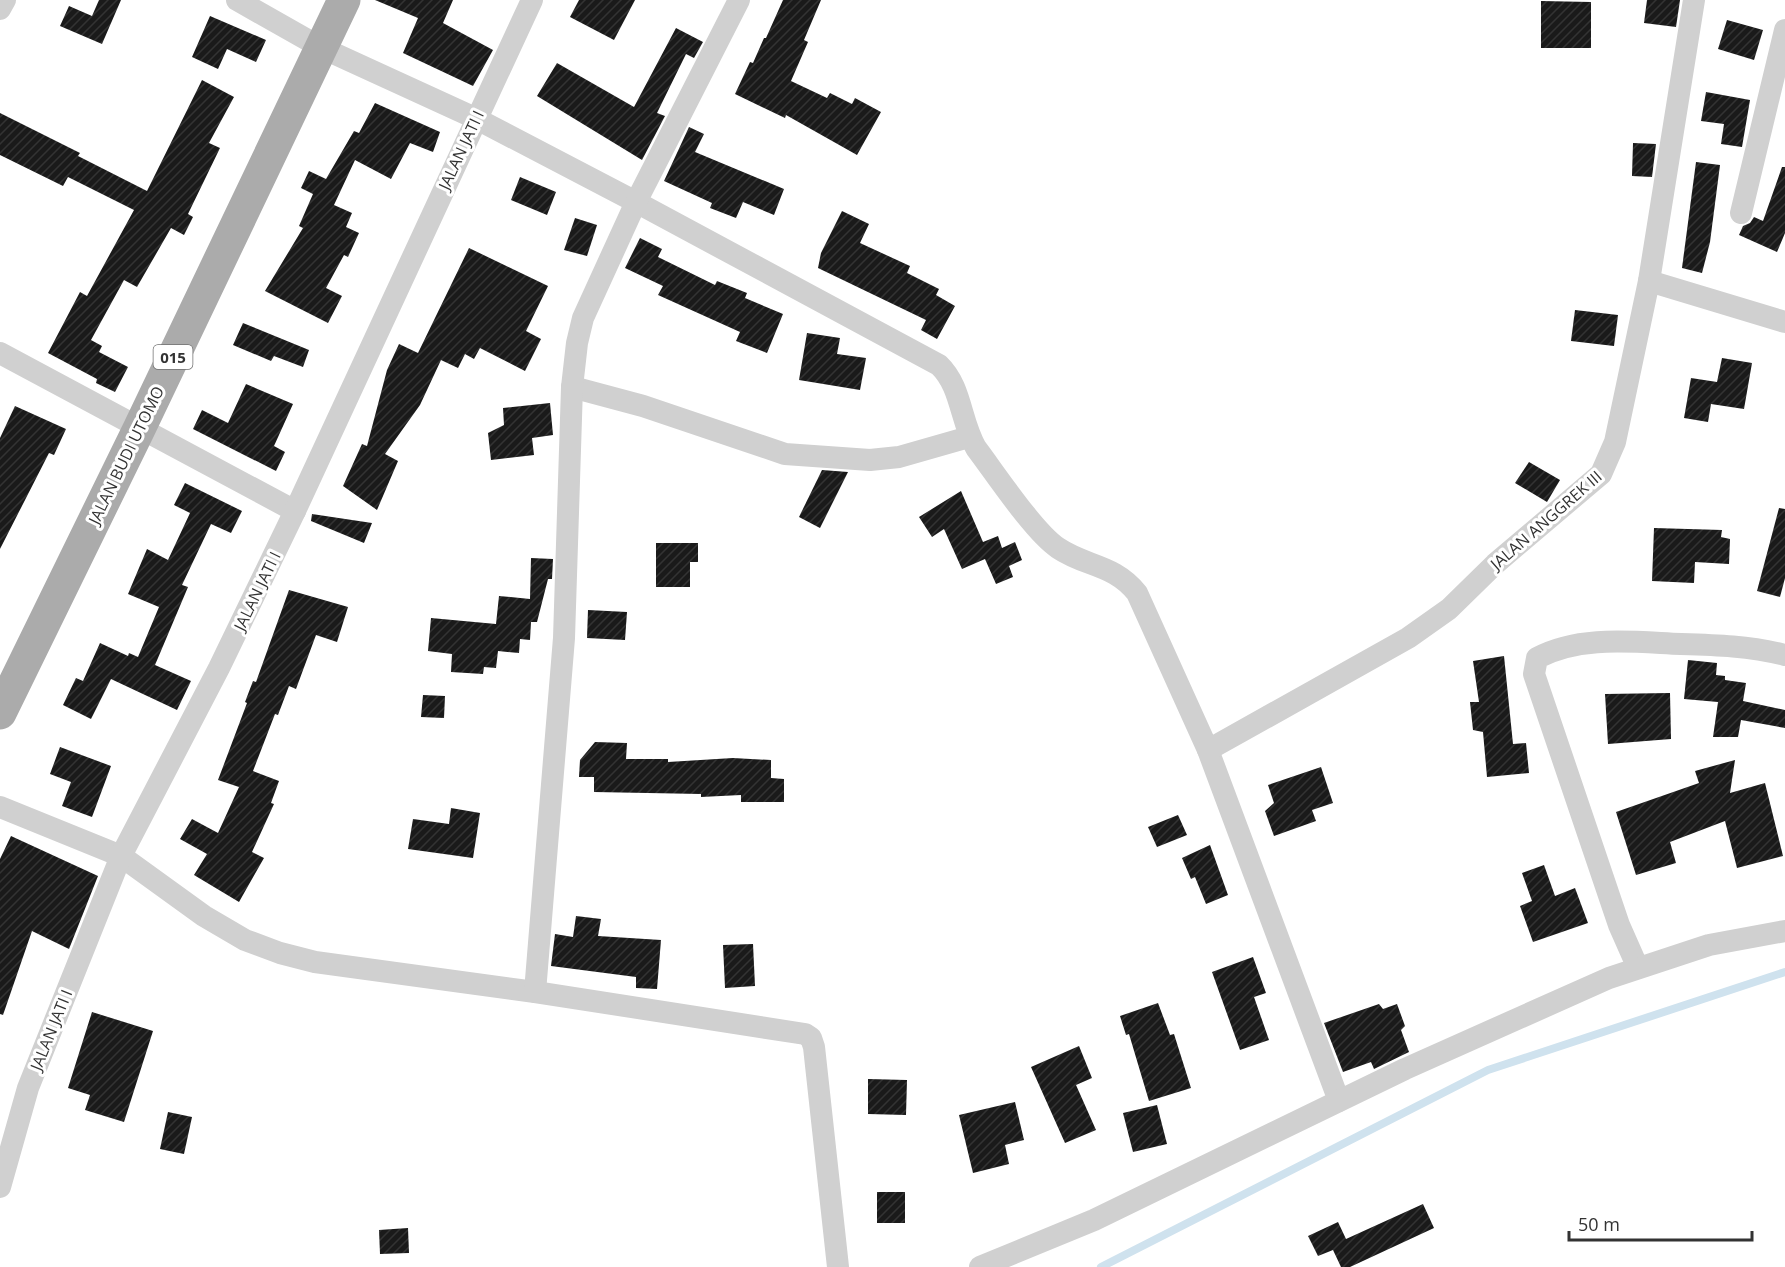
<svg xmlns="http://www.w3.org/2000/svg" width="1785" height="1267" viewBox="0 0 1785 1267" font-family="'Open Sans',sans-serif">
  <defs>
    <pattern id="building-hatch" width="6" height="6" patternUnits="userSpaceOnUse" patternTransform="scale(1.5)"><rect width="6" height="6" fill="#1a1a1a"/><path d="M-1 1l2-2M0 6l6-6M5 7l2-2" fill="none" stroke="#333"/></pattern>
  </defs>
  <rect width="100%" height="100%" fill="#fff"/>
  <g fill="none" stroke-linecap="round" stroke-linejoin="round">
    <polyline stroke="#cfe2ee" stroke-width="8" points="1101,1267 1488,1070 1785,972"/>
  </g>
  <g fill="url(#building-hatch)">
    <polygon points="99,0 121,0 102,44 60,26 69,6 92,16"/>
    <polygon points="375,0 453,0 443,23 493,50 473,86 403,53 418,18"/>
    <polygon points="579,0 635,0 614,40 570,17"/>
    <polygon points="783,0 821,0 804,40 808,42 791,81 827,98 830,93 852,104 855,98 881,112 857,155 786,115 785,118 735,94 750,62 753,63 764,38 766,38"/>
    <polygon points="1647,0 1680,0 1676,27 1644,23"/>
    <polygon points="1541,1 1591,2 1591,48 1541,48"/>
    <polygon points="210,16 266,40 256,62 227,49 218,69 192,57"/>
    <polygon points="1727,20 1763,30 1754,60 1718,49"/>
    <polygon points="676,28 703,42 694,58 686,54 657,113 665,116 642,160 537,96 557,63 634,107"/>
    <polygon points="202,80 234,97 209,143 220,148 188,214 193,217 184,235 171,228 137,287 124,280 91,340 102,346 99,352 128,367 115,392 96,383 97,379 48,353 80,292 87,296 134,210 68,177 63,186 0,155 0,113 80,153 78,156 147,191"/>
    <polygon points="1706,92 1750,100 1742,147 1721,144 1724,124 1701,121"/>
    <polygon points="375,103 440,132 433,152 410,143 391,179 355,160 334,205 352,213 346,227 359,233 348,257 344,255 326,288 342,296 328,323 265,291 303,228 299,226 313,194 301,188 309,171 326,179 354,131 359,133"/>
    <polygon points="689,127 704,134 695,152 784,189 774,215 743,202 736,218 710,208 712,203 664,181"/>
    <polygon points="1633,143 1656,144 1652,177 1632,176"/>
    <polygon points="1696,162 1720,165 1710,242 1702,273 1682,268"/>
    <polygon points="1782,167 1785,167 1785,233 1777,252 1739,235 1743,226 1750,223 1754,217 1763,221"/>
    <polygon points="520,177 556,192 547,215 511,200"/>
    <polygon points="842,211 869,224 860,243 910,266 907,273 939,289 936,295 955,306 937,339 921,330 926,320 818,268 821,253"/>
    <polygon points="575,218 597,225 587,256 564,250"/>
    <polygon points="640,238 662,249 658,257 715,285 717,281 747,293 745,298 783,314 767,353 736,341 740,332 658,295 663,286 625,268"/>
    <polygon points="469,248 548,286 526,331 541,339 525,371 480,348 474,359 465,354 458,368 441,360 420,405 385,454 398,461 377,510 343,486 362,444 367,446 387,370 399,344 418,353"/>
    <polygon points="1575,310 1618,315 1614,346 1571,341"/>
    <polygon points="243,323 309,350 303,367 274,356 271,361 233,345"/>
    <polygon points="807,333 840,338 837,354 866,358 860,390 799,380"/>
    <polygon points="1722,358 1752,363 1744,409 1711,404 1708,422 1684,418 1691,378 1717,382"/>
    <polygon points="246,384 293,404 274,446 285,452 276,471 193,429 202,410 228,423"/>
    <polygon points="550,403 553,435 532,438 534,455 491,460 488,433 504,425 503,408"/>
    <polygon points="15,406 66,429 54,455 49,453 0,549 0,438"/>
    <polygon points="1529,462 1560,480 1547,502 1515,483"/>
    <polygon points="822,470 848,472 820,528 799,517"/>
    <polygon points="185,483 242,511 231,533 211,524 182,585 188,587 155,665 191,681 177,710 111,679 91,719 63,705 76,678 83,681 100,643 128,656 129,653 138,657 159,607 128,594 147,549 168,560 190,513 174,505"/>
    <polygon points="961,491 983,542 998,536 1002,548 1015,542 1022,560 1009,566 1013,577 996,584 985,559 962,569 944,529 932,537 919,517"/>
    <polygon points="1779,508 1785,509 1785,578 1780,597 1757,591"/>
    <polygon points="312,514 372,523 364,543 311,521"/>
    <polygon points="1654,528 1722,530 1721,537 1730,539 1729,564 1695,562 1694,583 1652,581"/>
    <polygon points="656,543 698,543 698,562 690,562 690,587 656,587"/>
    <polygon points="531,558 553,559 552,579 548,579 537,622 531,622 530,640 520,639 519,653 498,651 496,668 484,667 483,674 451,672 452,654 428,651 431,618 496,624 499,596 530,599"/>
    <polygon points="289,590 348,607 337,642 316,635 296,689 289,686 278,715 275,714 253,771 279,781 271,803 274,804 252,852 264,858 239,902 194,875 207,854 180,839 192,819 218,833 239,787 218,780 247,703 245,702 253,681 256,682"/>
    <polygon points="588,610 627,612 625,640 587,638"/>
    <polygon points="1504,656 1513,744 1526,743 1529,773 1487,777 1483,732 1473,730 1470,702 1479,702 1473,661"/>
    <polygon points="1688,660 1717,663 1716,675 1725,676 1725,680 1746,683 1743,701 1785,710 1785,728 1741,720 1738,737 1713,737 1718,702 1684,699"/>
    <polygon points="1670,693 1671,739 1608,744 1605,694"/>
    <polygon points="423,695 445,696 444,718 421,717"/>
    <polygon points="595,742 627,743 626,759 668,759 668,762 733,758 771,760 771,778 784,779 784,802 741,802 741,795 701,797 701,794 594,792 594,777 579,777 580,760"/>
    <polygon points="60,747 111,766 92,817 62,806 71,782 50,774"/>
    <polygon points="1735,760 1730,793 1765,783 1783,856 1737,868 1725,821 1670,842 1676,863 1636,875 1616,812 1699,783 1695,771"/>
    <polygon points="1321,767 1333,803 1312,810 1316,821 1274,836 1265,811 1274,803 1268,785"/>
    <polygon points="451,808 480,813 473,858 408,849 413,819 449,824"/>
    <polygon points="1178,815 1187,835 1157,847 1148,827"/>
    <polygon points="11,836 98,876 69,949 32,931 3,1015 0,1014 0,859"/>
    <polygon points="1210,845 1228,895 1206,904 1195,877 1191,879 1182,858"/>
    <polygon points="1544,865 1555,896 1575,888 1588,923 1533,942 1520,906 1532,901 1522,873"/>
    <polygon points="576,916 601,919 598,936 661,940 657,989 636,988 636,977 551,966 555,934 573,937"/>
    <polygon points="753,944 755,986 725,988 723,945"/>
    <polygon points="1253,957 1266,993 1254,997 1269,1040 1240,1050 1212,972"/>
    <polygon points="1158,1003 1170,1035 1174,1034 1191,1088 1149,1101 1129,1034 1126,1035 1120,1016"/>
    <polygon points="1379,1004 1383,1009 1397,1004 1405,1026 1401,1030 1409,1052 1374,1069 1371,1062 1343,1072 1324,1023"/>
    <polygon points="92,1012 153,1031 124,1122 85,1110 90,1095 68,1088"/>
    <polygon points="1079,1046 1092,1078 1076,1085 1096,1130 1065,1143 1031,1067"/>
    <polygon points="868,1079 907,1080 906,1115 868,1114"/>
    <polygon points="1015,1102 1024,1140 1005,1145 1009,1164 973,1173 959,1115"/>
    <polygon points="1157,1105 1167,1144 1133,1152 1123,1113"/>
    <polygon points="168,1112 192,1117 184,1154 160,1149"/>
    <rect x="877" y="1192" width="28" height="31"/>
    <polygon points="1423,1204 1434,1228 1350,1267 1341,1267 1333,1250 1318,1256 1308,1236 1338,1222 1346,1239"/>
    <polygon points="408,1228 409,1253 380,1254 379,1230"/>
  </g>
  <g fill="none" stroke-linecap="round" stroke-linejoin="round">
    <g stroke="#d0d0d0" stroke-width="22">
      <path d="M237,0l83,47 155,71 161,84 303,163c23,22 21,56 37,83 19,25 58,84 82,100 28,19 56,16 79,45l71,157 131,351"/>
      <polyline points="0,9 5,0"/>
      <polyline points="1741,213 1785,30"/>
      <polyline points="1649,281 1785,322"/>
      <polyline points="0,353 295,511"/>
      <polyline points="572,387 643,406 785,454 870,460 899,457 969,437"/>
      <polyline points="1208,750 1408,638 1449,609 1495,564 1601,474 1615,442 1649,281 1694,0"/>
      <polyline points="0,807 121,856 204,916 245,940 280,953 315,962 535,992 805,1034 811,1038 814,1047 838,1267"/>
      <path d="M1638,968l-19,-43 -85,-251 3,-16c43,-23 96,-16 144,-14 35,1 69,2 104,11"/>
      <polyline points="535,992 564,638 572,387 577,343 583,318 636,202 739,0"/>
      <polyline points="0,1187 28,1088 121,856 219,668 295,511 532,0"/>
      <polyline points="980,1267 1094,1220 1405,1069 1609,978 1709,945 1785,931"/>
    </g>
    <polyline stroke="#ababab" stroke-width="33" points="0,713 139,429 344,0"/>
  </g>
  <g text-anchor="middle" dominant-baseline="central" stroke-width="6" stroke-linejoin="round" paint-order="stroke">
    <rect fill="#fff" stroke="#707070" stroke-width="1.5" x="153.5" y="345" width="39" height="24" rx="4.5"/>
    <g font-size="15" font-weight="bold" fill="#333">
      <text x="173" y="357">015</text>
    </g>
    <g font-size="16" fill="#333" stroke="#fff">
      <text transform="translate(461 150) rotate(-65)">JALAN JATI I</text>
      <text transform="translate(126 455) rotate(-64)">JALAN BUDI UTOMO</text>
      <text transform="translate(1546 520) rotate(-41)">JALAN ANGGREK III</text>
      <text transform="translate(257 591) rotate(-64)">JALAN JATI I</text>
      <text transform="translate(51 1030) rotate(-68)">JALAN JATI I</text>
    </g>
  </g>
  <path d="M1569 1231v9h183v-9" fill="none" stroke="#333333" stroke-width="3"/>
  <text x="1578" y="1231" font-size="18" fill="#333333" stroke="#ffffff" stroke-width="4.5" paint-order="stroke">50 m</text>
</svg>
